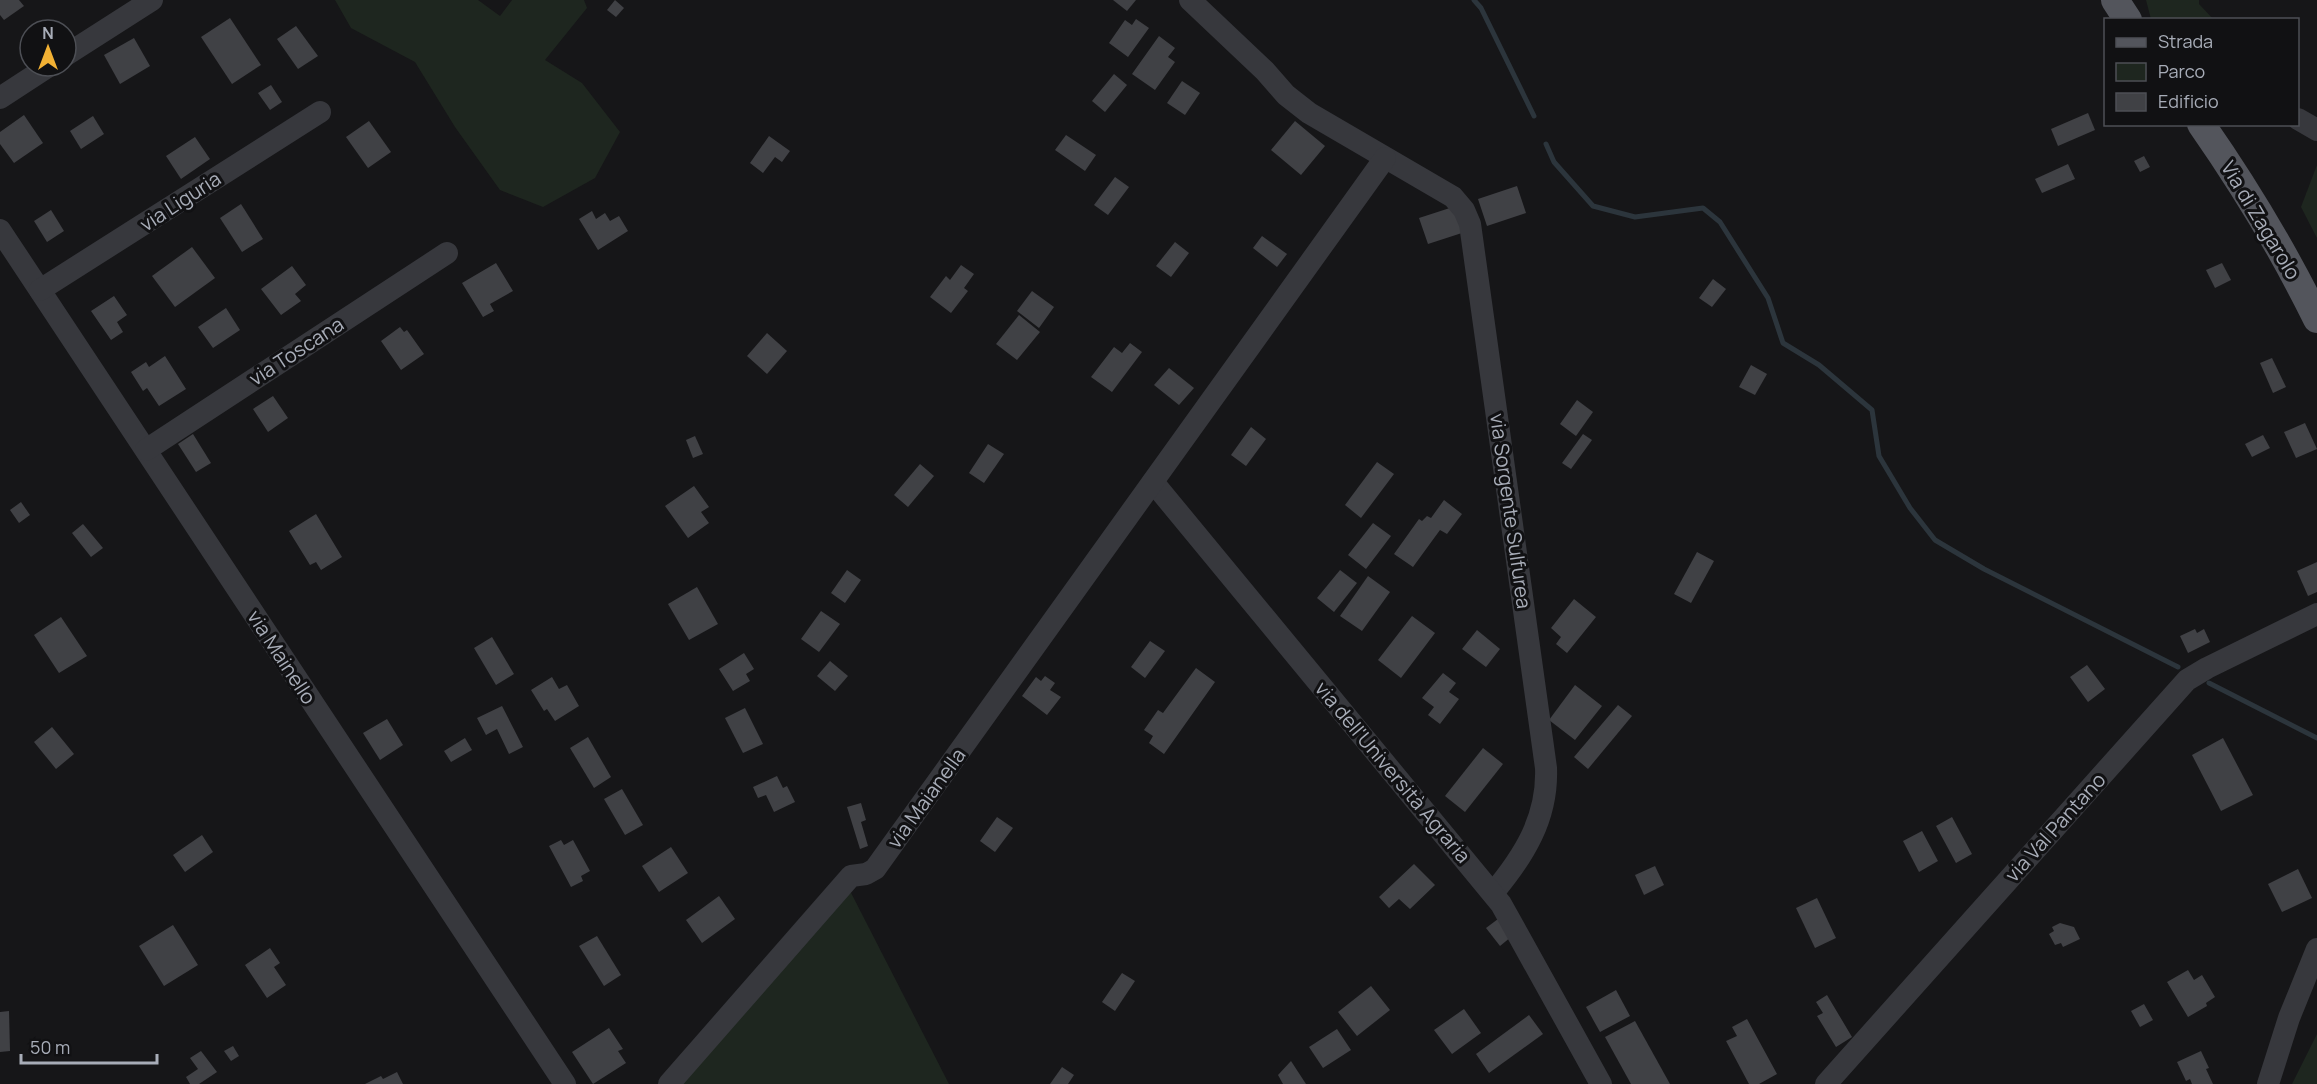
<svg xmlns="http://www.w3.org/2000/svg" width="2317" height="1084" viewBox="0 0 2317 1084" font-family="Manrope,sans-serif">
  <rect width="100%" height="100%" fill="#161618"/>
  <g fill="#1e261f">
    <polygon points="335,0 478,0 500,16 512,0 584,0 587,8 545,60 582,83 620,132 595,178 543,207 500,190 455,127 415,62 351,28"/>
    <polygon points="2146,0 2199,0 2199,4 2213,19 2151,19"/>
    <polygon points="2317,165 2317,238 2301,207"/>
    <polygon points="847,885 949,1084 681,1084"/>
    <polygon points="2317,1034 2317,1084 2292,1084"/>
  </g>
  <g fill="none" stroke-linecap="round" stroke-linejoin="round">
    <g stroke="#2c353c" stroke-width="5">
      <polyline points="1474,0 1481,8 1534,116"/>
      <polyline points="1546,144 1554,162 1593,206 1635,217 1703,208 1720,222 1768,298 1783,343 1819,365 1872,410 1879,456 1910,508 1935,540 1984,569 2178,667"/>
      <polyline points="2209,683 2317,738"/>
    </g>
  </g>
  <g fill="#404145">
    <polygon points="0,0 19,0 24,6 4,20 0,15"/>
    <polygon points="615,0 624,8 616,17 607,10"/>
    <polygon points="1113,0 1136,0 1127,11"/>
    <polygon points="230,18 261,65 232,84 201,37"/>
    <polygon points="1136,19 1149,28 1128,57 1109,43 1125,20 1132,25"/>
    <polygon points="296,26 318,56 298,69 277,39"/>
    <polygon points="1159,36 1175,48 1168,57 1175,62 1155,90 1132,74"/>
    <polygon points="134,38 150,66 120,84 104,55"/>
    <polygon points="1114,74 1127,85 1105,112 1092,101"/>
    <polygon points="1182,81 1200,93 1185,115 1167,103"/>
    <polygon points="271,85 282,102 270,110 258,93"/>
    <polygon points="2088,113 2095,130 2058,146 2051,129"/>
    <polygon points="24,115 43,143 14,163 0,144 0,132"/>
    <polygon points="93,116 104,134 81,149 70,131"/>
    <polygon points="369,121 391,152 368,168 346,137"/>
    <polygon points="1295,121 1325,146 1301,175 1271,150"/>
    <polygon points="1066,135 1096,155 1085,171 1055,150"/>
    <polygon points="769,136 790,151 782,162 775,157 763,173 750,163"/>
    <polygon points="195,137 210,159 181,179 166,156"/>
    <polygon points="2144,156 2150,167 2140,172 2134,161"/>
    <polygon points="2068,164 2075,179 2042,193 2035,179"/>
    <polygon points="1115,177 1129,187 1108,215 1094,205"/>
    <polygon points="1517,186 1526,213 1487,226 1478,199"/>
    <polygon points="241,204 263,239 242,252 220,218"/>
    <polygon points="1456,206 1465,232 1428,244 1419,218"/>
    <polygon points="51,210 64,231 47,242 34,221"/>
    <polygon points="592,211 596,219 605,213 610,221 619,216 628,231 598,250 579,219"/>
    <polygon points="1262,236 1287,254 1277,267 1253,248"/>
    <polygon points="1175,242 1189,253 1171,277 1156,266"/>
    <polygon points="192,247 215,278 175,307 152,276"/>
    <polygon points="496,263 513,291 490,304 494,311 483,317 462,283"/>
    <polygon points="2222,263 2231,280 2215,288 2206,270"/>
    <polygon points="961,265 974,274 964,288 968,291 951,313 930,297 946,276 950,280"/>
    <polygon points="292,266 306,285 295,294 301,301 281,315 261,289"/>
    <polygon points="1713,279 1726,289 1712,307 1699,298"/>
    <polygon points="1032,291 1054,307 1039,328 1017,311"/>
    <polygon points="114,296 127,315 117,322 123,332 111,340 91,311"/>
    <polygon points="226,308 240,330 213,348 198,327"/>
    <polygon points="1019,315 1040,332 1017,360 996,344"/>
    <polygon points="400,327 404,332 407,330 424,354 401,370 381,341"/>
    <polygon points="767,333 787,351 767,374 747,356"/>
    <polygon points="1130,343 1142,352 1112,392 1091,377 1114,347 1122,353"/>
    <polygon points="165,356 186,389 159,406 147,388 143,391 131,372 146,362 149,367"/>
    <polygon points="2272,358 2286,387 2273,393 2260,363"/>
    <polygon points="1751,365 1767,374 1755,395 1739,387"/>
    <polygon points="1169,368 1194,388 1179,405 1154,385"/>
    <polygon points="273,396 288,418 268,432 253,409"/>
    <polygon points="1577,400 1593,412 1576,436 1560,424"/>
    <polygon points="2305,423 2317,449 2296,458 2284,432"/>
    <polygon points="1251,427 1266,439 1246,466 1231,455"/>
    <polygon points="193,434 211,463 196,472 178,444"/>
    <polygon points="1583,434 1592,440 1571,469 1562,463"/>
    <polygon points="2263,435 2270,448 2252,457 2245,444"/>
    <polygon points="695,436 703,454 693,458 686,440"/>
    <polygon points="988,444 1004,454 984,483 969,473"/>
    <polygon points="1377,462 1394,474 1361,518 1345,505"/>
    <polygon points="920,464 934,476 908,507 894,495"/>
    <polygon points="694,486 709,507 701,512 709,523 688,538 665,506"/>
    <polygon points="1444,500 1462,514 1447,534 1440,530 1413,567 1394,554 1419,519 1422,521 1427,516 1431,518"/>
    <polygon points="21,502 30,515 19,523 10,510"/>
    <polygon points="316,514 342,557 321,570 316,562 310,565 289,531"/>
    <polygon points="1373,523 1391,536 1366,569 1348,555"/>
    <polygon points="83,524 103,548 91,557 72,533"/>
    <polygon points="1697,552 1714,561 1691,603 1674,594"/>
    <polygon points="2317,562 2317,592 2308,596 2297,571"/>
    <polygon points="847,570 861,580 845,603 831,593"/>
    <polygon points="1340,570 1357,583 1334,612 1317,598"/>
    <polygon points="1368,576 1390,592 1362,631 1340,616"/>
    <polygon points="697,587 718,624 689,640 668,604"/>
    <polygon points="1574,599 1596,617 1567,653 1556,644 1561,637 1551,628"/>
    <polygon points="821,611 840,624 819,652 801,639"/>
    <polygon points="1412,616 1435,633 1401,678 1378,660"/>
    <polygon points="61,617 87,656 59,673 34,635"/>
    <polygon points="2195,629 2197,633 2204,629 2210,642 2188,653 2180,636"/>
    <polygon points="1477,630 1500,649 1486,667 1462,649"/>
    <polygon points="492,637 514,674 496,685 474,648"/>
    <polygon points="1150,641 1165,651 1145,678 1131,667"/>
    <polygon points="744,653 754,669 746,674 750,681 733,691 719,669"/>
    <polygon points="830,661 848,676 835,691 817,676"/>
    <polygon points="2087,665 2105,689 2088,702 2070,677"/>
    <polygon points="1196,668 1215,682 1164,754 1149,743 1153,736 1144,730 1158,710 1163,713"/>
    <polygon points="1443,673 1456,683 1449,692 1459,699 1440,724 1428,715 1434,707 1422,698"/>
    <polygon points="1045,676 1055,683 1050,690 1061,697 1047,715 1022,696 1036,677 1041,681"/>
    <polygon points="552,677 559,689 567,685 579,706 555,721 547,709 544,711 531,690"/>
    <polygon points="1575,685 1602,706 1575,740 1549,720"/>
    <polygon points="1618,705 1632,716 1588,769 1574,757"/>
    <polygon points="502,706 523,747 509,754 497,729 486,735 477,718"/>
    <polygon points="745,708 763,744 743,753 725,718"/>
    <polygon points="387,719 403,745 380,760 363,733"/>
    <polygon points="52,727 74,754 56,769 34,742"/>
    <polygon points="588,737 611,777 594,788 570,748"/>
    <polygon points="465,738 472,750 451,762 444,751"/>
    <polygon points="2223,738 2253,795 2221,811 2192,755"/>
    <polygon points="1483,748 1503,764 1465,812 1445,796"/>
    <polygon points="777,776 783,788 787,786 795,802 774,812 766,795 758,798 753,787"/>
    <polygon points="622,789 643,825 625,835 604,799"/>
    <polygon points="861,803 866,820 861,822 868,846 860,849 847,807"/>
    <polygon points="997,817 1013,828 995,852 980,841"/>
    <polygon points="1952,817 1972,854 1956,863 1936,826"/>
    <polygon points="1922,831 1938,861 1919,872 1903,841"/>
    <polygon points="202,835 213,852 185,872 173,855"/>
    <polygon points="561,840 564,845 573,840 590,871 581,876 583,881 571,887 549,846"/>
    <polygon points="671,847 688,873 659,892 642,866"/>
    <polygon points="1414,864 1435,885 1410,909 1399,899 1389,908 1379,897"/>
    <polygon points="1655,866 1664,885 1644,895 1635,875"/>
    <polygon points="2298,869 2312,898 2282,912 2268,884"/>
    <polygon points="719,896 735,919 702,943 686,920"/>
    <polygon points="1817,898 1836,938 1815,948 1796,908"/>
    <polygon points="1498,919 1511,937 1500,946 1486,928"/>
    <polygon points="2060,923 2074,927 2080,939 2063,947 2061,943 2055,945 2049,934 2054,931 2052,927"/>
    <polygon points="173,925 198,965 164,986 139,946"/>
    <polygon points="597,936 621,975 604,986 579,946"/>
    <polygon points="270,948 280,963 274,967 286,985 267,998 245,965"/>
    <polygon points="2188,970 2194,980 2202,975 2215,997 2206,1003 2207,1006 2188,1017 2167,982"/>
    <polygon points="1122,973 1135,981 1115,1011 1102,1002"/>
    <polygon points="1371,986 1390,1010 1357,1036 1338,1012"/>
    <polygon points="1616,990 1630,1016 1600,1032 1586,1007"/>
    <polygon points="1827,995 1852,1037 1836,1047 1817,1016 1823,1013 1816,1002"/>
    <polygon points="2144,1004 2153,1020 2140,1027 2131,1011"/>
    <polygon points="1464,1009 1481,1033 1452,1054 1434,1030"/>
    <polygon points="9,1011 10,1051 0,1052 0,1012"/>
    <polygon points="1529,1015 1543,1034 1489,1073 1476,1054"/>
    <polygon points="1747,1019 1777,1074 1759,1084 1749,1084 1726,1041 1737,1036 1732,1027"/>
    <polygon points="1635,1021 1670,1084 1631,1084 1605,1037"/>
    <polygon points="609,1028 623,1049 618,1051 626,1063 593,1084 572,1052"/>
    <polygon points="1337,1029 1351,1050 1323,1068 1309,1047"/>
    <polygon points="233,1046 239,1056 231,1061 224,1051"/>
    <polygon points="201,1051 217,1072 199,1084 190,1084 186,1077 198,1069 190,1058"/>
    <polygon points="2201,1051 2209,1068 2206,1069 2213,1084 2192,1084 2190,1079 2186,1081 2177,1062"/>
    <polygon points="1291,1061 1306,1084 1283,1084 1278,1075"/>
    <polygon points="1062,1067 1074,1075 1068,1084 1050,1084"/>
    <polygon points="397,1072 403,1084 365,1084 381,1076 383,1079"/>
  </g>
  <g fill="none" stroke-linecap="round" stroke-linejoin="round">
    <g stroke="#37383d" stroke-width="22">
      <path d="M1190,0l75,71 21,24 23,18 144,84 11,13 6,14 76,544c2,50 -22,88 -53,125"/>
      <polyline points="66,55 152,0"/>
      <polyline points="0,98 49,66"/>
      <polyline points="2298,119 2317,130"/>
      <polyline points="0,230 565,1084"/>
      <polyline points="40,290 320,112"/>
      <polyline points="146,450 447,253"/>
      <polyline points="1153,482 1501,904 1601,1084"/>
      <polyline points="669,1084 851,876 866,874 875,869 1385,158"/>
      <polyline points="1826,1084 2187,680 2207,668 2317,614"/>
      <polyline points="2268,1084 2289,1018 2317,949"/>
    </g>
    <g stroke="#53555c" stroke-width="28">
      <polyline points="2115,0 2128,20"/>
      <path d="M2201,124c44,63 82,126 116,195"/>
    </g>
  </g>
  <g text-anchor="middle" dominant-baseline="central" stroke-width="6" stroke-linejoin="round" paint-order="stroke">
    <g font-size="20" fill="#a8adb8" stroke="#111113">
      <text transform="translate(180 201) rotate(-33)">via Liguria</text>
      <text transform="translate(2261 220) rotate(59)">Via di Zagarolo</text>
      <text transform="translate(296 351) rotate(-33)">via Toscana</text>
      <text transform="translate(1511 511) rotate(82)">via Sorgente Sulfurea</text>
      <text transform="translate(282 657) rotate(57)">via Mainello</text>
      <text transform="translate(1393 772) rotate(50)">via dell'Università Agraria</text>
      <text transform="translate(926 798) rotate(-54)">via Maianella</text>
      <text transform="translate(2055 827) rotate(-48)">via Val Pantano</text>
    </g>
  </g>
  <rect x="2104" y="18" width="195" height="108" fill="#111113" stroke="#4d4f55" stroke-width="1.5"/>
  <rect x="2116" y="38" width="30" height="9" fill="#53555c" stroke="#4d4f55" stroke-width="1.5"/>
  <text x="2158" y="48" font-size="18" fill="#a8adb8">Strada</text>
  <rect x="2116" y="63" width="30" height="18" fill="#1e261f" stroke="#4d4f55" stroke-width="1.5"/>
  <text x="2158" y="78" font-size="18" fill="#a8adb8">Parco</text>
  <rect x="2116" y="93" width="30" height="18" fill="#404145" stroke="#4d4f55" stroke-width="1.5"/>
  <text x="2158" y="108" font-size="18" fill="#a8adb8">Edificio</text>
  <g transform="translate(48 48)"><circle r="28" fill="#111113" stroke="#4d4f55" stroke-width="1.5"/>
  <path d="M0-4.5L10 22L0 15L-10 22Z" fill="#f2b134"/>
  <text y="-9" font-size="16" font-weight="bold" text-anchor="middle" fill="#a8adb8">N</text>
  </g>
  <path d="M21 1054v9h136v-9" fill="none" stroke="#a8adb8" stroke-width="3"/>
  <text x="30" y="1054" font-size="18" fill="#a8adb8" stroke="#111113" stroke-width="4.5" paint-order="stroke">50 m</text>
</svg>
